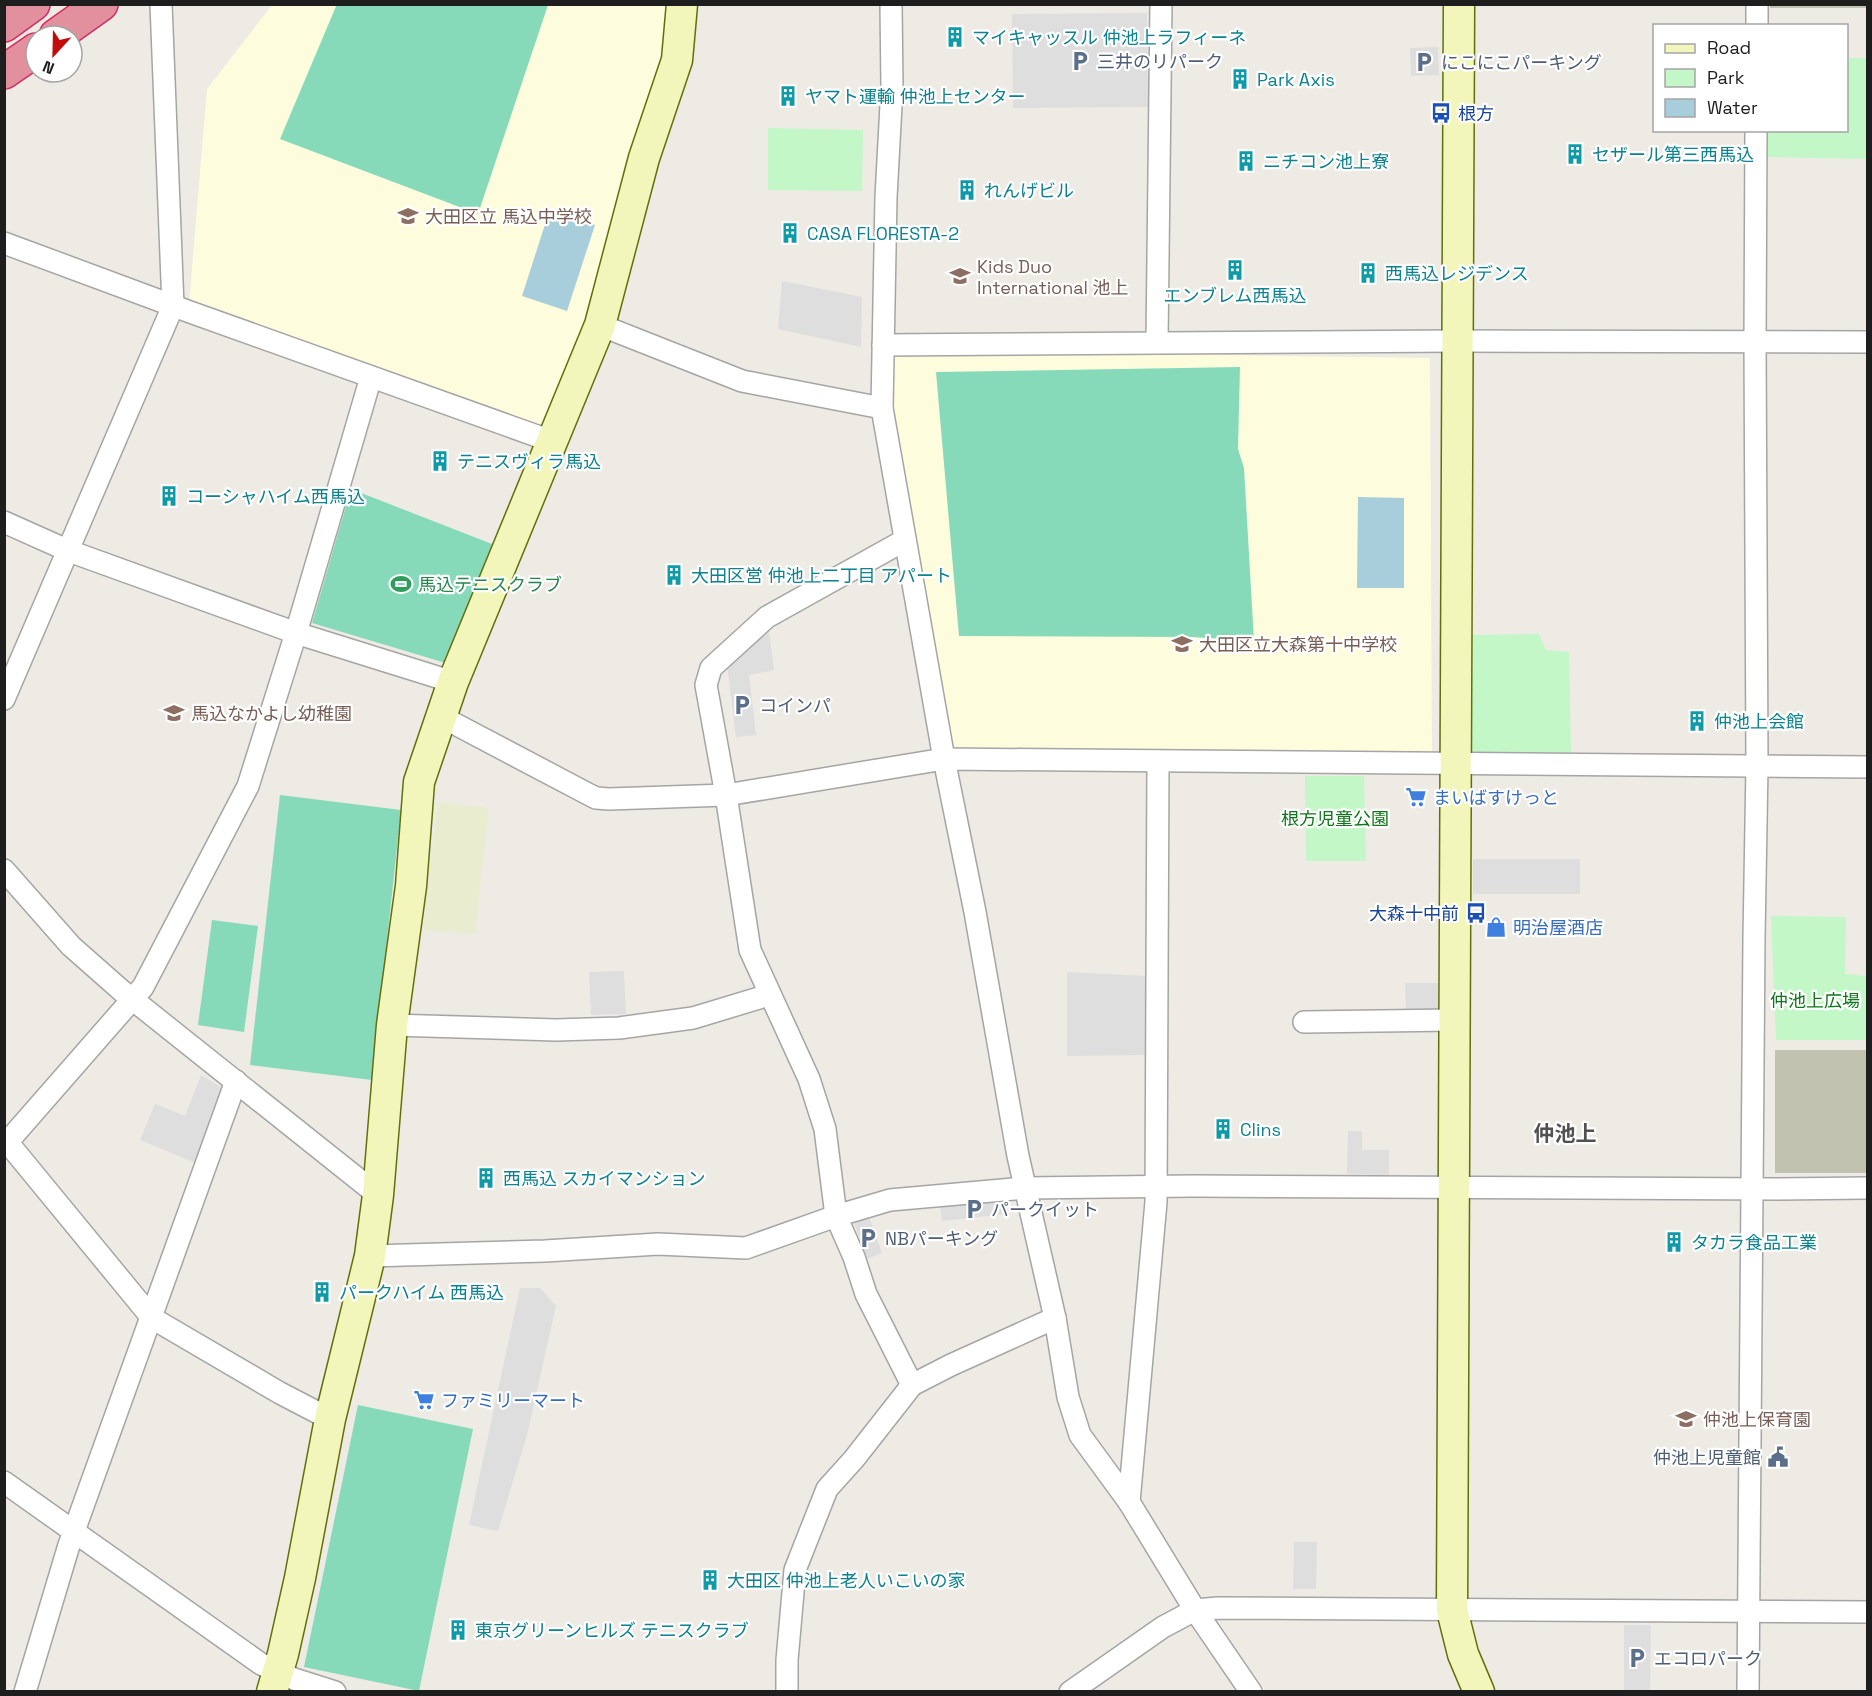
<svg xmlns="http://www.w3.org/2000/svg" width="1872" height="1696" viewBox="0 0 1872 1696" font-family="'Space Grotesk','Noto Sans JP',sans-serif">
  <rect width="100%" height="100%" fill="#eeebe4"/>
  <g fill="#fdfdde">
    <polygon points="272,5 671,5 673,22 595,308 545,421 538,425 189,304 207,89"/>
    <polygon points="891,350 1430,358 1432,755 952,750 894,428"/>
  </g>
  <g fill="#c2c2b0">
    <polygon points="1770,5 1867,4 1868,8 1770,8"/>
    <rect x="1775" y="1050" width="92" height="123"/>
  </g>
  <polygon fill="#eaecd0" points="438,802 489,808 475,934 423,930"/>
  <g fill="#c3f7c8">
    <polygon points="1847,58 1867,58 1867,159 1764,157 1765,131 1846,130"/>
    <polygon points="768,128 863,130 862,191 768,190"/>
    <polygon points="1539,634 1546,650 1569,652 1571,753 1472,752 1470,635"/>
    <polygon points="1305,776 1364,776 1366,861 1306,861"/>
    <polygon points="1771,916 1846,917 1845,974 1867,976 1867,1040 1776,1040"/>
  </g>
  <g fill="#86daba">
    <polygon points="337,4 548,5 478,214 280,139"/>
    <polygon points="1240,367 1238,449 1244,468 1254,641 1191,637 959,636 936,372"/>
    <polygon points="351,489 492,544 449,664 312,623"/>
    <polygon points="280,795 401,810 372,1080 250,1065"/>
    <polygon points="212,920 258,926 244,1032 198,1025"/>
    <polygon points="358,1405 473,1429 419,1691 304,1667"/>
  </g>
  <g fill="#dedede">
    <polygon points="1147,13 1148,107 1013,108 1012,14"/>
    <polygon points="1438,47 1439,75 1411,76 1410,48"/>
    <polygon points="782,281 862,297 861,347 778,329"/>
    <polygon points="769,632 774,670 749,675 756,735 736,737 727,664"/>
    <rect x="1473" y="859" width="107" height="35"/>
    <polygon points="624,971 626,1014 591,1015 589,972"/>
    <polygon points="1067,972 1145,976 1146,1055 1067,1056"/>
    <polygon points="1405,983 1438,983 1438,1012 1406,1012"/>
    <polygon points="201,1075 224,1089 196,1163 140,1140 155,1104 185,1116"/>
    <polygon points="1348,1131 1362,1131 1362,1150 1389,1150 1389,1175 1347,1174"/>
    <polygon points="1005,1197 1007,1214 942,1221 940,1204"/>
    <polygon points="869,1217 882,1253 867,1259 854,1223"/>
    <polygon points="520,1288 540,1288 556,1306 527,1435 498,1531 469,1525"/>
    <polygon points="1294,1542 1317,1542 1316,1589 1293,1589"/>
    <polygon points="1624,1625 1651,1625 1650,1691 1624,1691"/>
  </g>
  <g fill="#a7ceda">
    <polygon points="550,209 595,225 567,311 522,296"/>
    <polygon points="1358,497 1404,498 1404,588 1357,588"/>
  </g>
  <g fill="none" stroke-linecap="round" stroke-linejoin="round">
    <g stroke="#a5a5a5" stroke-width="24">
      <g id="street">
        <polyline points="891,4 892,87 886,197 882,408 944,759 975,912 1018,1156 1055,1318 1068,1397 1080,1435 1129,1502 1195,1610 1251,1692"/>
        <polyline points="1757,26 1757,4"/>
        <polyline points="4,243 190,312 551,441"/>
        <polyline points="600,325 742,381 882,408"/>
        <polyline points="1157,342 1161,4"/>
        <polyline points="883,345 1457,341 1868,342"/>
        <polyline points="4,522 69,551 296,633 453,682"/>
        <polyline points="905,540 767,617 711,668 706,685 726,795 750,950 809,1079 825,1129 836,1216 854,1257 866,1294 912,1385"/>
        <polyline points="4,699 173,306 161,4"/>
        <polyline points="440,716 588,794 596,798 609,799 726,795 944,759 1868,767"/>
        <polyline points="4,870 71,946 122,991 378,1195"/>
        <polyline points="1304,1022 1454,1020"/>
        <polyline points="392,1025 556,1030 619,1028 693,1018 769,995"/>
        <polyline points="4,1138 152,1318 280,1393 330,1419"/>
        <polyline points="4,1146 143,987 248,786 296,633 371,377"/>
        <polyline points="370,1256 545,1251 658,1244 746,1248 836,1216 890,1200 1025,1188 1193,1186 1778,1189 1868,1188"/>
        <polyline points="4,1482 261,1664 294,1679 335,1692"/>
        <polyline points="1129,1502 1156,1202 1158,761"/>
        <polyline points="25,1692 69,1545 236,1081"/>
        <polyline points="787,1692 787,1660 795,1570 827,1489 854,1459 912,1385 951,1365 1055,1318"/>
        <polyline points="1070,1692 1163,1627 1195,1610 1218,1608 1868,1612"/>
        <polyline points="1748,1692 1754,938 1757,766 1755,341 1756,130"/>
      </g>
    </g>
    <g stroke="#636f0a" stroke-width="33">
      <g id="secondary">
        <polyline points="1459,4 1452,1610 1463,1654 1479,1692"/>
        <polyline points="272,1692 283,1654 300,1578 330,1419 370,1256 378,1195 392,1025 411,886 419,782 453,682 600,325 644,158 677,60 682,4"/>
      </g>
    </g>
    <g stroke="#d12d63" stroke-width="36">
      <g id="highway">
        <polyline points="4,25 33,4"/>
        <polyline points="56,36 101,4"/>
        <polyline points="4,72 36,50"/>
      </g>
    </g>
    <use href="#street" stroke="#fff" stroke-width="21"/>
    <use href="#secondary" stroke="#f2f6ba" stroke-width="30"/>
    <use href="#highway" stroke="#e28f9e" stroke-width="33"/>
  </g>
  <defs>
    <g id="building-bare" transform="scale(1.62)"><path d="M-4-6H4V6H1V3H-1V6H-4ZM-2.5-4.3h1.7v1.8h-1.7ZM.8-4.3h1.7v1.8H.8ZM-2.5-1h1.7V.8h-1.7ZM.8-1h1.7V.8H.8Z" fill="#0f9aa8" stroke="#fff" stroke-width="2.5" paint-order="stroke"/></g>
    <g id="parking-bare" transform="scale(1.62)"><path d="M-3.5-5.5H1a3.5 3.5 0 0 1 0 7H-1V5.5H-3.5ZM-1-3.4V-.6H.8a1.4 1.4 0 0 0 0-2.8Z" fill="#5c6f8a" stroke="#fff" stroke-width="2.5" paint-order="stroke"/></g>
    <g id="bus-bare" transform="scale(1.62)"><path d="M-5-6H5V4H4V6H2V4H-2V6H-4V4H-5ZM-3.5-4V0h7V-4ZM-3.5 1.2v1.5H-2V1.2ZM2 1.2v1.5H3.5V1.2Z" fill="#1a4fb4" stroke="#fff" stroke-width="2.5" paint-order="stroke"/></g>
    <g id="school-bare" transform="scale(1.62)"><path d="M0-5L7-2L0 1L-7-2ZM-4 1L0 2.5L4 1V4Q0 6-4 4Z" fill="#8d6e63" stroke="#fff" stroke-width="2.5" paint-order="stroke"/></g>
    <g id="stadium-bare" transform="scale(1.62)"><path d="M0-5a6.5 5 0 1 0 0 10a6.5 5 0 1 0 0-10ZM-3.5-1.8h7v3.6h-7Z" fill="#2e9e5b" stroke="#fff" stroke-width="2.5" paint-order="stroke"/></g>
    <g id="supermarket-bare" transform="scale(1.62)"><path d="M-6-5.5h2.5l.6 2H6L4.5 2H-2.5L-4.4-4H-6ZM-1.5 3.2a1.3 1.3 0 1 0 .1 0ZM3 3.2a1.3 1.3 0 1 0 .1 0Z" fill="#3f7fe0" stroke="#fff" stroke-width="2.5" paint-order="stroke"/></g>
    <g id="shop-bare" transform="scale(1.62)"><path d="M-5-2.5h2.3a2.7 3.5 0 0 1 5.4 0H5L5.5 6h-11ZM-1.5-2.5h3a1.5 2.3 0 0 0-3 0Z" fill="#3f7fe0" stroke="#fff" stroke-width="2.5" paint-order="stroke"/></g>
    <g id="civic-bare" transform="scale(1.62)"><path d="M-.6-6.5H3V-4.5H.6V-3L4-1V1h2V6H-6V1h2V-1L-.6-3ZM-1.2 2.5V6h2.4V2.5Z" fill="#5c6f8a" stroke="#fff" stroke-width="2.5" paint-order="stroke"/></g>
  </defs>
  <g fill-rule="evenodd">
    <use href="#building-bare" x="955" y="37"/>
    <use href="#parking-bare" x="1080" y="61"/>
    <use href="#parking-bare" x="1424" y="62"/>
    <use href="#building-bare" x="1240" y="79"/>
    <use href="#building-bare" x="788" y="96"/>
    <use href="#bus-bare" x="1441" y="113"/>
    <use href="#building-bare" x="1575" y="154"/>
    <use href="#building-bare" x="1246" y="161"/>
    <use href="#building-bare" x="967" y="190"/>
    <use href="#school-bare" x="408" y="216"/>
    <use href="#building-bare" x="790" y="233"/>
    <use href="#building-bare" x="1235" y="270"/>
    <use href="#building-bare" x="1368" y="273"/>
    <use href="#school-bare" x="960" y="276"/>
    <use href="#building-bare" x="440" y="461"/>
    <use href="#building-bare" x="169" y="496"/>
    <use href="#building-bare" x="674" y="575"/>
    <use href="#stadium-bare" x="401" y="584"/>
    <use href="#school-bare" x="1182" y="644"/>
    <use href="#parking-bare" x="742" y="705"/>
    <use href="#school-bare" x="174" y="713"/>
    <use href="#building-bare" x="1697" y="721"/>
    <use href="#supermarket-bare" x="1416" y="797"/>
    <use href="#bus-bare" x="1476" y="913"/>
    <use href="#shop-bare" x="1496" y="927"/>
    <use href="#building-bare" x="1223" y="1129"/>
    <use href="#building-bare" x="486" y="1178"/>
    <use href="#parking-bare" x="974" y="1209"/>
    <use href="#parking-bare" x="868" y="1238"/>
    <use href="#building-bare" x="1674" y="1242"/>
    <use href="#building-bare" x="322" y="1292"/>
    <use href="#supermarket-bare" x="424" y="1400"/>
    <use href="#school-bare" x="1686" y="1419"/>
    <use href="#civic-bare" x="1778" y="1457"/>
    <use href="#building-bare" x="710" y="1580"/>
    <use href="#building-bare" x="458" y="1630"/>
    <use href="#parking-bare" x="1637" y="1658"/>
  </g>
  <g text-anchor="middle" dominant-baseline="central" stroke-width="4.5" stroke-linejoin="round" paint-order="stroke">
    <g font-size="18" fill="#0d838f" stroke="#fff" text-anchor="start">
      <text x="972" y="37">マイキャッスル 仲池上ラフィーネ</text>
      <text x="1257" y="79">Park Axis</text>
      <text x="805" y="96">ヤマト運輸 仲池上センター</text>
      <text x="1592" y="154">セザール第三西馬込</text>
      <text x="1263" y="161">ニチコン池上寮</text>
      <text x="984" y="190">れんげビル</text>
      <text x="807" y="233">CASA FLORESTA-2</text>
      <text x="1385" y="273">西馬込レジデンス</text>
      <text x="1235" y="295" text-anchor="middle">エンブレム西馬込</text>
      <text x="457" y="461">テニスヴィラ馬込</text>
      <text x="186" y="496">コーシャハイム西馬込</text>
      <text x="691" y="575">大田区営 仲池上二丁目 アパート</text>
      <text x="1714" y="721">仲池上会館</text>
      <text x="1240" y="1129">Clins</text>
      <text x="503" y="1178">西馬込 スカイマンション</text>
      <text x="1691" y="1242">タカラ食品工業</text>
      <text x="339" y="1292">パークハイム 西馬込</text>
      <text x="727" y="1580">大田区 仲池上老人いこいの家</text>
      <text x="475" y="1630">東京グリーンヒルズ テニスクラブ</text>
    </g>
    <g font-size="18" fill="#4e5e75" stroke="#fff" text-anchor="start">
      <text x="1097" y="61">三井のリパーク</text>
      <text x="1441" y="62">にこにこパーキング</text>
      <text x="759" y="705">コインパ</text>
      <text x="991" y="1209">パークイット</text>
      <text x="885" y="1238">NBパーキング</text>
      <text x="1761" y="1457" text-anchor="end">仲池上児童館</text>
      <text x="1654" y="1658">エコロパーク</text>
    </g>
    <g font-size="18" fill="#164399" stroke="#fff" text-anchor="start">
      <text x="1458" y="113">根方</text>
      <text x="1459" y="913" text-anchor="end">大森十中前</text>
    </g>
    <g font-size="18" fill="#785e54" stroke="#fff" text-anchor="start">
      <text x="425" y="216">大田区立 馬込中学校</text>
      <text x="977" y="266">Kids Duo<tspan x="977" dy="21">International 池上</tspan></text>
      <text x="1199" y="644">大田区立大森第十中学校</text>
      <text x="191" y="713">馬込なかよし幼稚園</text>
      <text x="1703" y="1419">仲池上保育園</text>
    </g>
    <g font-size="18" fill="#27864d" stroke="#fff" text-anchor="start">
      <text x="418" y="584">馬込テニスクラブ</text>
    </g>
    <g font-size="18" fill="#366cbe" stroke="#fff" text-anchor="start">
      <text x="1433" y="797">まいばすけっと</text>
      <text x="1513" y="927">明治屋酒店</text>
      <text x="441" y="1400">ファミリーマート</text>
    </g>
    <g font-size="18" fill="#11771b" stroke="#fff">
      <text x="1335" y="818">根方児童公園</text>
      <text x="1815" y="1000">仲池上広場</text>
    </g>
    <g font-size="21" font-weight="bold" fill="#515151" stroke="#fff">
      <text x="1565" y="1133">仲池上</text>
    </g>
  </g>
  <rect width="1872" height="1696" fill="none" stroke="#1e1e1e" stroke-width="12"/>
  <rect x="1653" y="24" width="195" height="108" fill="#ffffff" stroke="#a5a5a5" stroke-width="1.5"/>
  <rect x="1665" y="44" width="30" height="9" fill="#f2f6ba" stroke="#a5a5a5" stroke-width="1.5"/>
  <text x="1707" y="54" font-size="18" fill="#1e1e1e">Road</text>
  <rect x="1665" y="69" width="30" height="18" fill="#c3f7c8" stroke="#a5a5a5" stroke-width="1.5"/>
  <text x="1707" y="84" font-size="18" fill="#1e1e1e">Park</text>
  <rect x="1665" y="99" width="30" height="18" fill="#a7ceda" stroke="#a5a5a5" stroke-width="1.5"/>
  <text x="1707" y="114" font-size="18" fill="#1e1e1e">Water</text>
  <g transform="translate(54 54) rotate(202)"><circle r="28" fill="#ffffff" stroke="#a5a5a5" stroke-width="1.5"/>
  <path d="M0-4.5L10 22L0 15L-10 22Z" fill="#c20c0a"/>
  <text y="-9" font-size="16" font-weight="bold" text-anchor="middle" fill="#1e1e1e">N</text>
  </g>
</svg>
